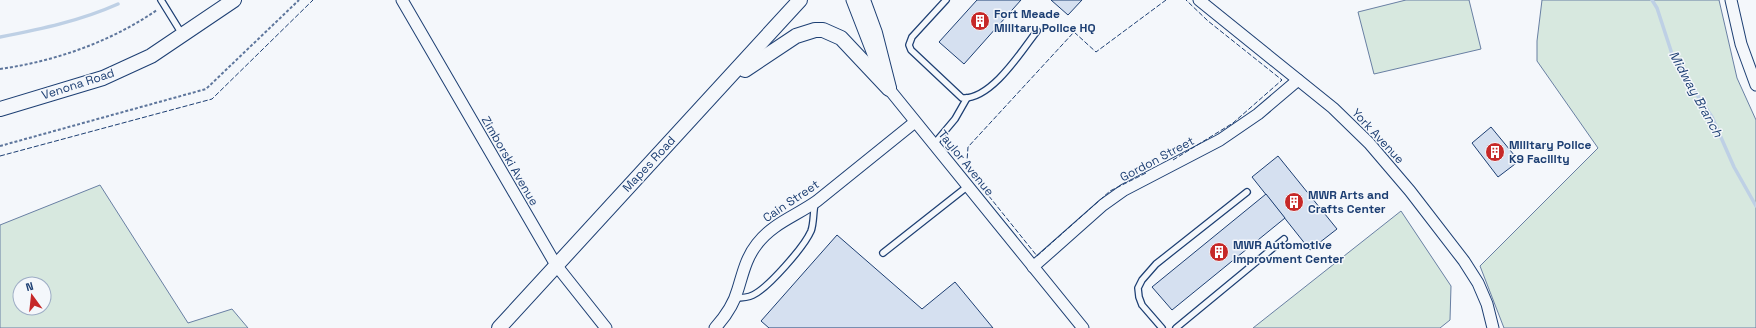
<svg xmlns="http://www.w3.org/2000/svg" width="1756" height="328" viewBox="0 0 1756 328" font-family="'Space Grotesk',sans-serif">
  <rect width="100%" height="100%" fill="#f4f7fb"/>
  <g fill="#d7e8df" stroke="#687fa3" fill-rule="evenodd">
    <polygon points="1406,0 1469,0 1481,49 1374,74 1358,12"/>
    <polygon points="1542,0 1719,0 1737,78 1756,120 1756,328 1504,328 1480,266 1598,148 1537,61 1537,41"/>
    <path d="M100,185l88,138 44,-14 16,19h-248v-103zM20,284h24v24h-24z"/>
    <polygon points="1401,211 1451,286 1450,320 1440,328 1253,328"/>
  </g>
  <g fill="none" stroke-linecap="round" stroke-linejoin="round">
    <g stroke="#bed0e5" stroke-width="3.5">
      <polyline points="1652,0 1657,8 1674,60 1712,117 1734,167 1756,206"/>
      <path d="M0,37c41,-8 80,-16 118,-33"/>
    </g>
  </g>
  <g fill="#d5e0f0" stroke="#1d3f73">
    <polygon points="977,0 1021,0 964,64 939,42"/>
    <polygon points="1051,0 1082,0 1068,15"/>
    <polygon points="1491,127 1519,161 1498,177 1472,143"/>
    <polygon points="1278,156 1337,229 1310,250 1252,177"/>
    <polygon points="1266,194 1285,218 1172,310 1152,287"/>
    <polygon points="837,235 922,309 955,282 993,328 769,328 761,321"/>
  </g>
  <g fill="none" stroke-linecap="round" stroke-linejoin="round">
    <g stroke="#1d3f73" stroke-width="8">
      <g id="service">
        <polyline points="161,0 182,34"/>
        <path d="M946,0l-34,37 -3,8 2,5 51,48c29,2 59,-46 75,-67"/>
        <polyline points="934,144 955,119 967,98"/>
        <polyline points="883,253 968,186"/>
        <path d="M735,298c7,0 12,0 18,-3 15,-7 51,-48 58,-64 3,-8 2,-19 4,-27"/>
        <polyline points="1162,328 1142,305 1139,297 1138,288 1142,280 1156,264 1247,192"/>
        <polyline points="1176,328 1284,239"/>
      </g>
    </g>
    <g stroke="#1d3f73" stroke-width="13">
      <g id="minor">
        <polyline points="402,0 556,265 606,328"/>
        <polyline points="852,0 878,67 889,89 1083,328"/>
        <polyline points="1199,0 1333,108 1369,143 1410,191 1464,261 1478,283 1487,304 1493,328"/>
        <polyline points="1731,0 1741,44 1756,85"/>
        <polyline points="1033,267 1103,205 1124,190 1220,140 1258,114 1298,80"/>
        <path d="M715,328c10,-11 19,-24 23,-39 5,-16 8,-31 19,-45 16,-21 39,-28 60,-43l98,-79"/>
      </g>
    </g>
    <g stroke="#1d3f73" stroke-width="16">
      <g id="tertiary">
        <polyline points="863,0 875,33 889,88"/>
        <polyline points="745,70 796,36 815,30 823,30 841,38 889,89"/>
        <polyline points="0,109 103,78 151,56 234,0"/>
        <polyline points="499,328 800,0"/>
      </g>
    </g>
    <g stroke="#5e769c" stroke-width="2" stroke-dasharray="3 2" stroke-linecap="butt">
      <path d="M0,69c56,-8 110,-27 157,-59"/>
      <polyline points="0,146 206,89 299,0"/>
    </g>
    <use href="#service" stroke="#f4f7fb" stroke-width="5.5"/>
    <use href="#minor" stroke="#f4f7fb" stroke-width="11"/>
    <use href="#tertiary" stroke="#f4f7fb" stroke-width="14"/>
    <g stroke="#1d3f73" stroke-width="1" stroke-dasharray="5 2" stroke-linecap="butt">
      <polyline points="0,156 212,99 313,0"/>
      <polyline points="1173,160 1233,123 1282,80 1208,21 1186,0"/>
      <polyline points="1146,173 1110,191 1037,256 984,190 973,174 967,161 968,147 1074,32 1096,52 1166,0"/>
    </g>
  </g>
  <defs>
    <g id="building-disc" transform="scale(1)"><circle r="9.5" fill="#c62828" stroke="#f4f7fb"/><path d="M-4-6H4V6H1V3H-1V6H-4ZM-2.5-4.3h1.7v1.8h-1.7ZM.8-4.3h1.7v1.8H.8ZM-2.5-1h1.7V.8h-1.7ZM.8-1h1.7V.8H.8Z" fill="#fff"/></g>
  </defs>
  <g fill-rule="evenodd">
    <use href="#building-disc" x="980" y="21"/>
    <use href="#building-disc" x="1495" y="152"/>
    <use href="#building-disc" x="1294" y="202"/>
    <use href="#building-disc" x="1219" y="252"/>
  </g>
  <g text-anchor="middle" dominant-baseline="central" stroke-width="3" stroke-linejoin="round" paint-order="stroke">
    <g font-size="12" font-weight="bold" fill="#1d3f73" stroke="#f4f7fb" text-anchor="start">
      <text x="994" y="14">Fort Meade<tspan x="994" dy="14">Military Police HQ</tspan></text>
      <text x="1509" y="145">Military Police<tspan x="1509" dy="14">K9 Facility</tspan></text>
      <text x="1308" y="195">MWR Arts and<tspan x="1308" dy="14">Crafts Center</tspan></text>
      <text x="1233" y="245">MWR Automotive<tspan x="1233" dy="14">Improvment Center</tspan></text>
    </g>
    <g font-size="12" fill="#1d3f73" stroke="#f4f7fb">
      <text transform="translate(78 84) rotate(-18)">Venona Road</text>
      <text transform="translate(1378 136) rotate(47)">York Avenue</text>
      <text transform="translate(1157 159) rotate(-28)">Gordon Street</text>
      <text transform="translate(510 161) rotate(60)">Zimborski Avenue</text>
      <text transform="translate(966 163) rotate(51)">Taylor Avenue</text>
      <text transform="translate(649 164) rotate(-47)">Mapes Road</text>
      <text transform="translate(791 201) rotate(-34)">Cain Street</text>
    </g>
    <g font-size="13" font-style="italic" fill="#1d3f73" stroke="#f4f7fb">
      <text transform="translate(1696 94) rotate(61)">Midway Branch</text>
    </g>
  </g>
  <g transform="translate(32 296) rotate(345)"><circle r="19" fill="#f4f7fb" stroke="#9eadc5"/>
  <path d="M0-3L7 15L0 10L-7 15Z" fill="#c62828"/>
  <text y="-6" font-size="11" font-weight="bold" text-anchor="middle" fill="#1d3f73">N</text>
  </g>
</svg>
